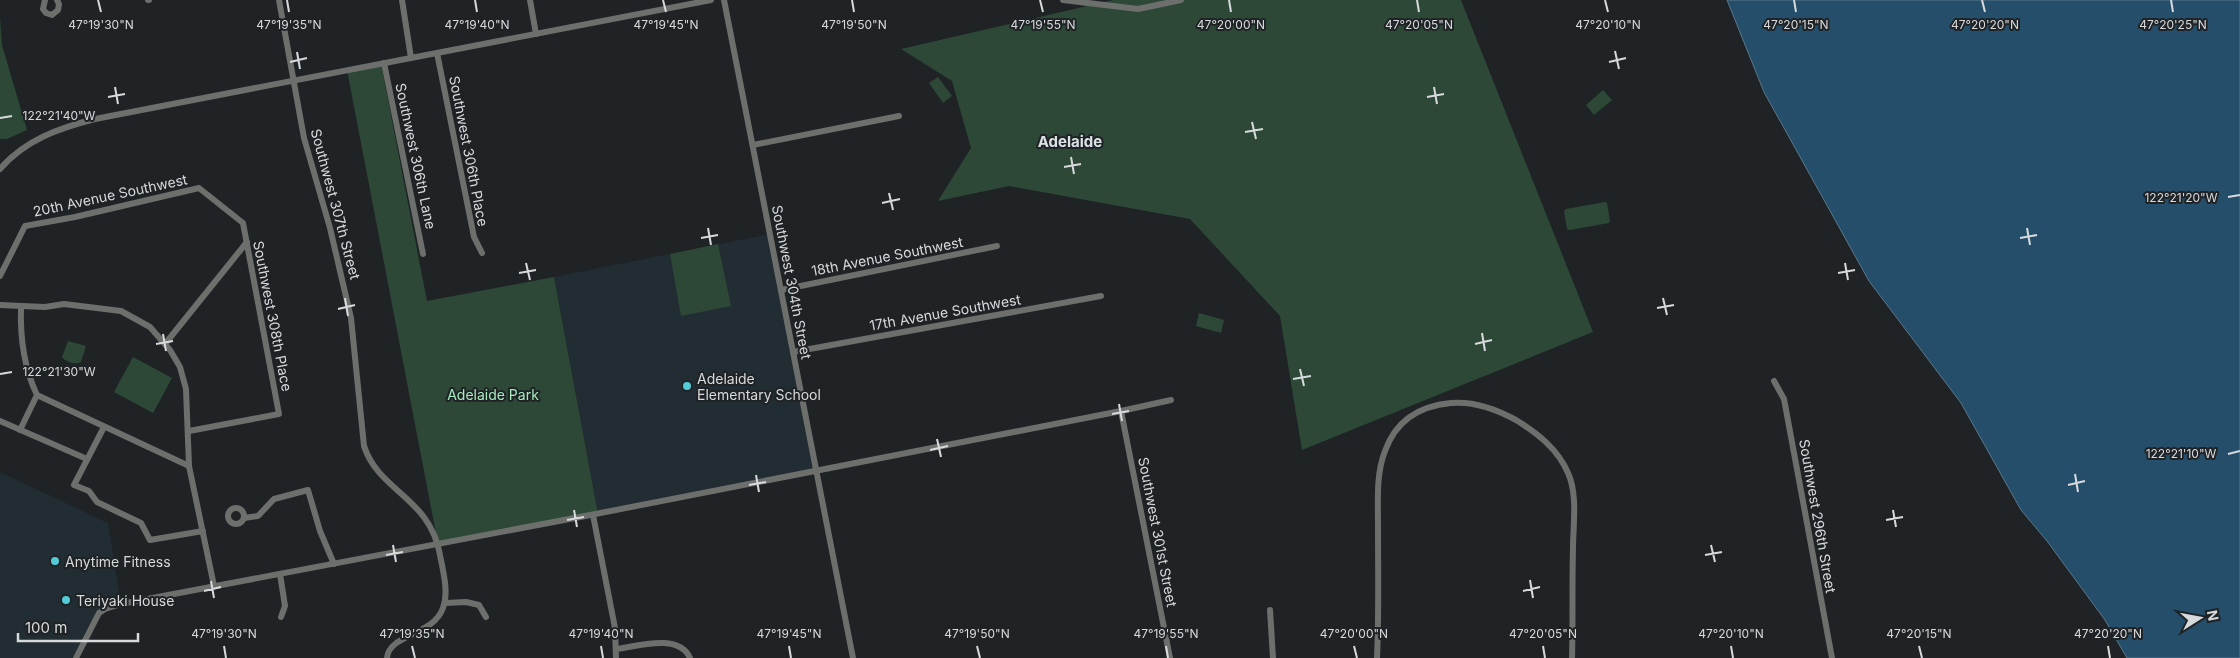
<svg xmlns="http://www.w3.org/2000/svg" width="2240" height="658" viewBox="0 0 2240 658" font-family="Inter,sans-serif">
  <rect width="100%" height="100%" fill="#1f2326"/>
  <g fill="#222c33">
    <polygon points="770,234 816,471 598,514 554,277"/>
    <polygon points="0,472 108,523 121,604 101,611 76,658 0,658"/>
  </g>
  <g fill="#2d4837">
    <polygon points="1113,0 1461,0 1593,332 1302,450 1280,316 1190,219 1009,186 938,201 971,148 952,81 901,49"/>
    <polygon points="0,18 2,45 27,130 7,139 0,139"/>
    <polygon points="381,64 427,301 554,277 598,514 438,544 347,70"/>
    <polygon points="938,77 952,96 943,103 929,83"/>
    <polygon points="1603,90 1612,100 1594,115 1586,105"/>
    <polygon points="1605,202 1607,203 1610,221 1609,223 1570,230 1567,229 1564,211 1566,209"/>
    <polygon points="718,244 731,306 681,316 670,254"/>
    <polygon points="1199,313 1224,320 1221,333 1196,326"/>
    <path d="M68,341l18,5 -5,16c-7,3 -15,0 -19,-5z"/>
    <polygon points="133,357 172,378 153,413 114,392"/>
  </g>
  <polygon fill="#254e6a" stroke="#5a788c" points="1727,0 2240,0 2240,658 2127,658 2105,620 2047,541 2021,510 1961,403 1869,281 1764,92"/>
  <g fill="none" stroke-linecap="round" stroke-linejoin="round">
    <g stroke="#6d6f6d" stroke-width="6">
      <polyline points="45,0 43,9 46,13 52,15 58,10 59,4 57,0"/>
      <polyline points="148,0 149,0"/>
      <path d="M279,0l25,138 26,90 21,90 13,128c15,46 66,51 76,109 3,16 9,37 3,53 -10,28 -54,26 -56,50"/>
      <polyline points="402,0 411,58"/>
      <polyline points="530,0 536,34"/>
      <polyline points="724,0 853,658"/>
      <polyline points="1063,0 1138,9 1181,0"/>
      <polyline points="437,53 474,237 482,253"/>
      <polyline points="384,63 423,254"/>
      <polyline points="753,145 899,116"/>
      <path d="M0,169c25,-29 59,-41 95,-50l616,-119"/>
      <polyline points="0,276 25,226 75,217 199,188 243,223 279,414 189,431"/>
      <polyline points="781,290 997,246"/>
      <polyline points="0,305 45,307 64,304 121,311 150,327 170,350 180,367 186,389 189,466 214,586"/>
      <polyline points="165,344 247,242"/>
      <polyline points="793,352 1101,296"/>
      <polyline points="1774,381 1784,399 1832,658"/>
      <polyline points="37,395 189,466"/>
      <polyline points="1121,411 1170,658"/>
      <polyline points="0,421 87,459"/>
      <polyline points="104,427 74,485 89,491 97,502 141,523 150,540 203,531"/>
      <path d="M20,430l17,-35c-13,-27 -17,-58 -16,-88"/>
      <circle cx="236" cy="516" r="8"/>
      <polyline points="593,515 615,628 616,658"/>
      <polyline points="244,518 258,516 274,499 308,490 320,531 334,564"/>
      <polyline points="280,574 285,606 281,617"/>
      <polyline points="445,603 466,602 479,605 486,617"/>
      <polyline points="1270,610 1273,658"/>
      <path d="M617,649c21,-3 62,-16 73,9"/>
      <polyline points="76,658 99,613 105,609 121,604 580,517 1121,411 1171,400"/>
      <path d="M1377,658c2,-44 1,-88 1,-133 0,-25 -2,-51 7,-74 11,-31 34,-45 66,-48 23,-2 45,6 65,17 21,13 42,29 52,53 10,22 5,52 5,75 -1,37 0,73 -1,110"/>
    </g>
  </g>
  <path fill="none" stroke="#d7dadc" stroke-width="2" d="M98,0l3,12M287,0l2,12M475,0l2,12M663,0l3,12M852,0l2,12M1040,0l3,12M1229,0l2,12M1417,0l2,12M1605,0l3,12M1794,0l2,12M1982,0l3,12M2171,0l2,12M1615,51l4,18M297,52l3,17M290,62l17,-4M1609,62l17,-4M115,87l3,17M1434,87l3,17M108,97l17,-3M1427,97l17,-3M0,118l12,-2M1252,122l4,17M1245,132l18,-3M1071,157l3,17M1064,167l17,-3M889,193l4,17M2228,197l12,-2M882,203l18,-4M708,228l3,17M2027,228l3,17M701,238l17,-3M2020,238l17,-3M526,263l4,17M1845,263l3,17M519,273l17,-3M1838,273l17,-3M345,298l3,18M1663,298l4,17M1657,308l17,-3M338,309l17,-4M1482,333l3,18M163,334l3,17M156,344l17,-3M1475,344l17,-4M1300,369l4,17M0,374l12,-2M1293,379l18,-3M1119,404l3,17M1112,414l17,-3M937,439l4,18M930,450l18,-4M2228,454l12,-3M2075,474l3,18M756,475l3,17M749,485l17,-3M2068,485l17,-4M574,510l3,17M1893,510l3,17M567,520l17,-3M1886,520l17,-3M393,545l3,17M1711,545l4,17M386,555l17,-3M1705,555l17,-3M1530,580l3,18M211,581l3,17M204,591l17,-4M1523,591l17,-4M224,646l2,12M412,646l3,12M601,646l2,12M789,646l2,12M977,646l3,12M1166,646l2,12M1354,646l3,12M1543,646l2,12M1731,646l2,12M1919,646l3,12M2108,646l2,12"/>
  <g fill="#52cbd7" stroke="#1f2326" stroke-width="2">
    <circle cx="687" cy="386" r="5"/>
    <circle cx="55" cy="561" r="5"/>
    <circle cx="66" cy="600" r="5"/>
  </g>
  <g text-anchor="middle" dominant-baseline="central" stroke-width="4" stroke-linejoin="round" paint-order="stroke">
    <g font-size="14" fill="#d7dadc" stroke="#1f2326">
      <text transform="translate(469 151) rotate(79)">Southwest 306th Place</text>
      <text transform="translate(416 156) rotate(78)">Southwest 306th Lane</text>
      <text transform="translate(110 195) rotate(-12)">20th Avenue Southwest</text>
      <text transform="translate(336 204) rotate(75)">Southwest 307th Street</text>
      <text transform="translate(887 256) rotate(-11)">18th Avenue Southwest</text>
      <text transform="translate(792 282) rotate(79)">Southwest 304th Street</text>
      <text transform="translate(945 312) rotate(-10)">17th Avenue Southwest</text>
      <text transform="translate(273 316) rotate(79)">Southwest 308th Place</text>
      <text transform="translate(1818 516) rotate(80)">Southwest 296th Street</text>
      <text transform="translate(1158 532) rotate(79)">Southwest 301st Street</text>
    </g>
    <g font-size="14" fill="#d7dadc" stroke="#1f2326" text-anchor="start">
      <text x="697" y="378">Adelaide<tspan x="697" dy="16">Elementary School</tspan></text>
      <text x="65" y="561">Anytime Fitness</text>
      <text x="76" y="600">Teriyaki House</text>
    </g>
    <g font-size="14" fill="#a4eabc" stroke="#1f2326">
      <text x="493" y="394">Adelaide Park</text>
    </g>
    <g font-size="15" font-weight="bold" fill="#dbe1e5" stroke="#1f2326">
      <text x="1070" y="141">Adelaide</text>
    </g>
  </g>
  <g font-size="12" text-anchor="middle" fill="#d7dadc" stroke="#1f2326" stroke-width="4" stroke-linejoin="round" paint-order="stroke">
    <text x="101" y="29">47°19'30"N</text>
    <text x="289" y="29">47°19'35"N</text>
    <text x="477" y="29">47°19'40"N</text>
    <text x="666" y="29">47°19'45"N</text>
    <text x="854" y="29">47°19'50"N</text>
    <text x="1043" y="29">47°19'55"N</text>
    <text x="1231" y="29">47°20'00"N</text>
    <text x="1419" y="29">47°20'05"N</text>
    <text x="1608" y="29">47°20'10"N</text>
    <text x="1796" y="29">47°20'15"N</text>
    <text x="1985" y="29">47°20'20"N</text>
    <text x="2173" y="29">47°20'25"N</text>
    <text x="59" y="120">122°21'40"W</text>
    <text x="2181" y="202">122°21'20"W</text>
    <text x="59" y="376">122°21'30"W</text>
    <text x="2181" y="458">122°21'10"W</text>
    <text x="224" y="638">47°19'30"N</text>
    <text x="412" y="638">47°19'35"N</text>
    <text x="601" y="638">47°19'40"N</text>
    <text x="789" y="638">47°19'45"N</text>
    <text x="977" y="638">47°19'50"N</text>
    <text x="1166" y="638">47°19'55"N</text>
    <text x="1354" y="638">47°20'00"N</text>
    <text x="1543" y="638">47°20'05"N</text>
    <text x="1731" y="638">47°20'10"N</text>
    <text x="1919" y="638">47°20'15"N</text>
    <text x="2108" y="638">47°20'20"N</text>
  </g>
  <g transform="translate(2200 618) rotate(79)" stroke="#1f2326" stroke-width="4" paint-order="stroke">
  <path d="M0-4L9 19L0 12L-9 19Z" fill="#d7dadc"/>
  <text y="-8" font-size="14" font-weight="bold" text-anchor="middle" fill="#d7dadc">N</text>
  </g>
  <path d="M18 633v8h120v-8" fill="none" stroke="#d7dadc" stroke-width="2.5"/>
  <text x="25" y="633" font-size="15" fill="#d7dadc" stroke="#1f2326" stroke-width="4" paint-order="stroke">100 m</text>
</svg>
